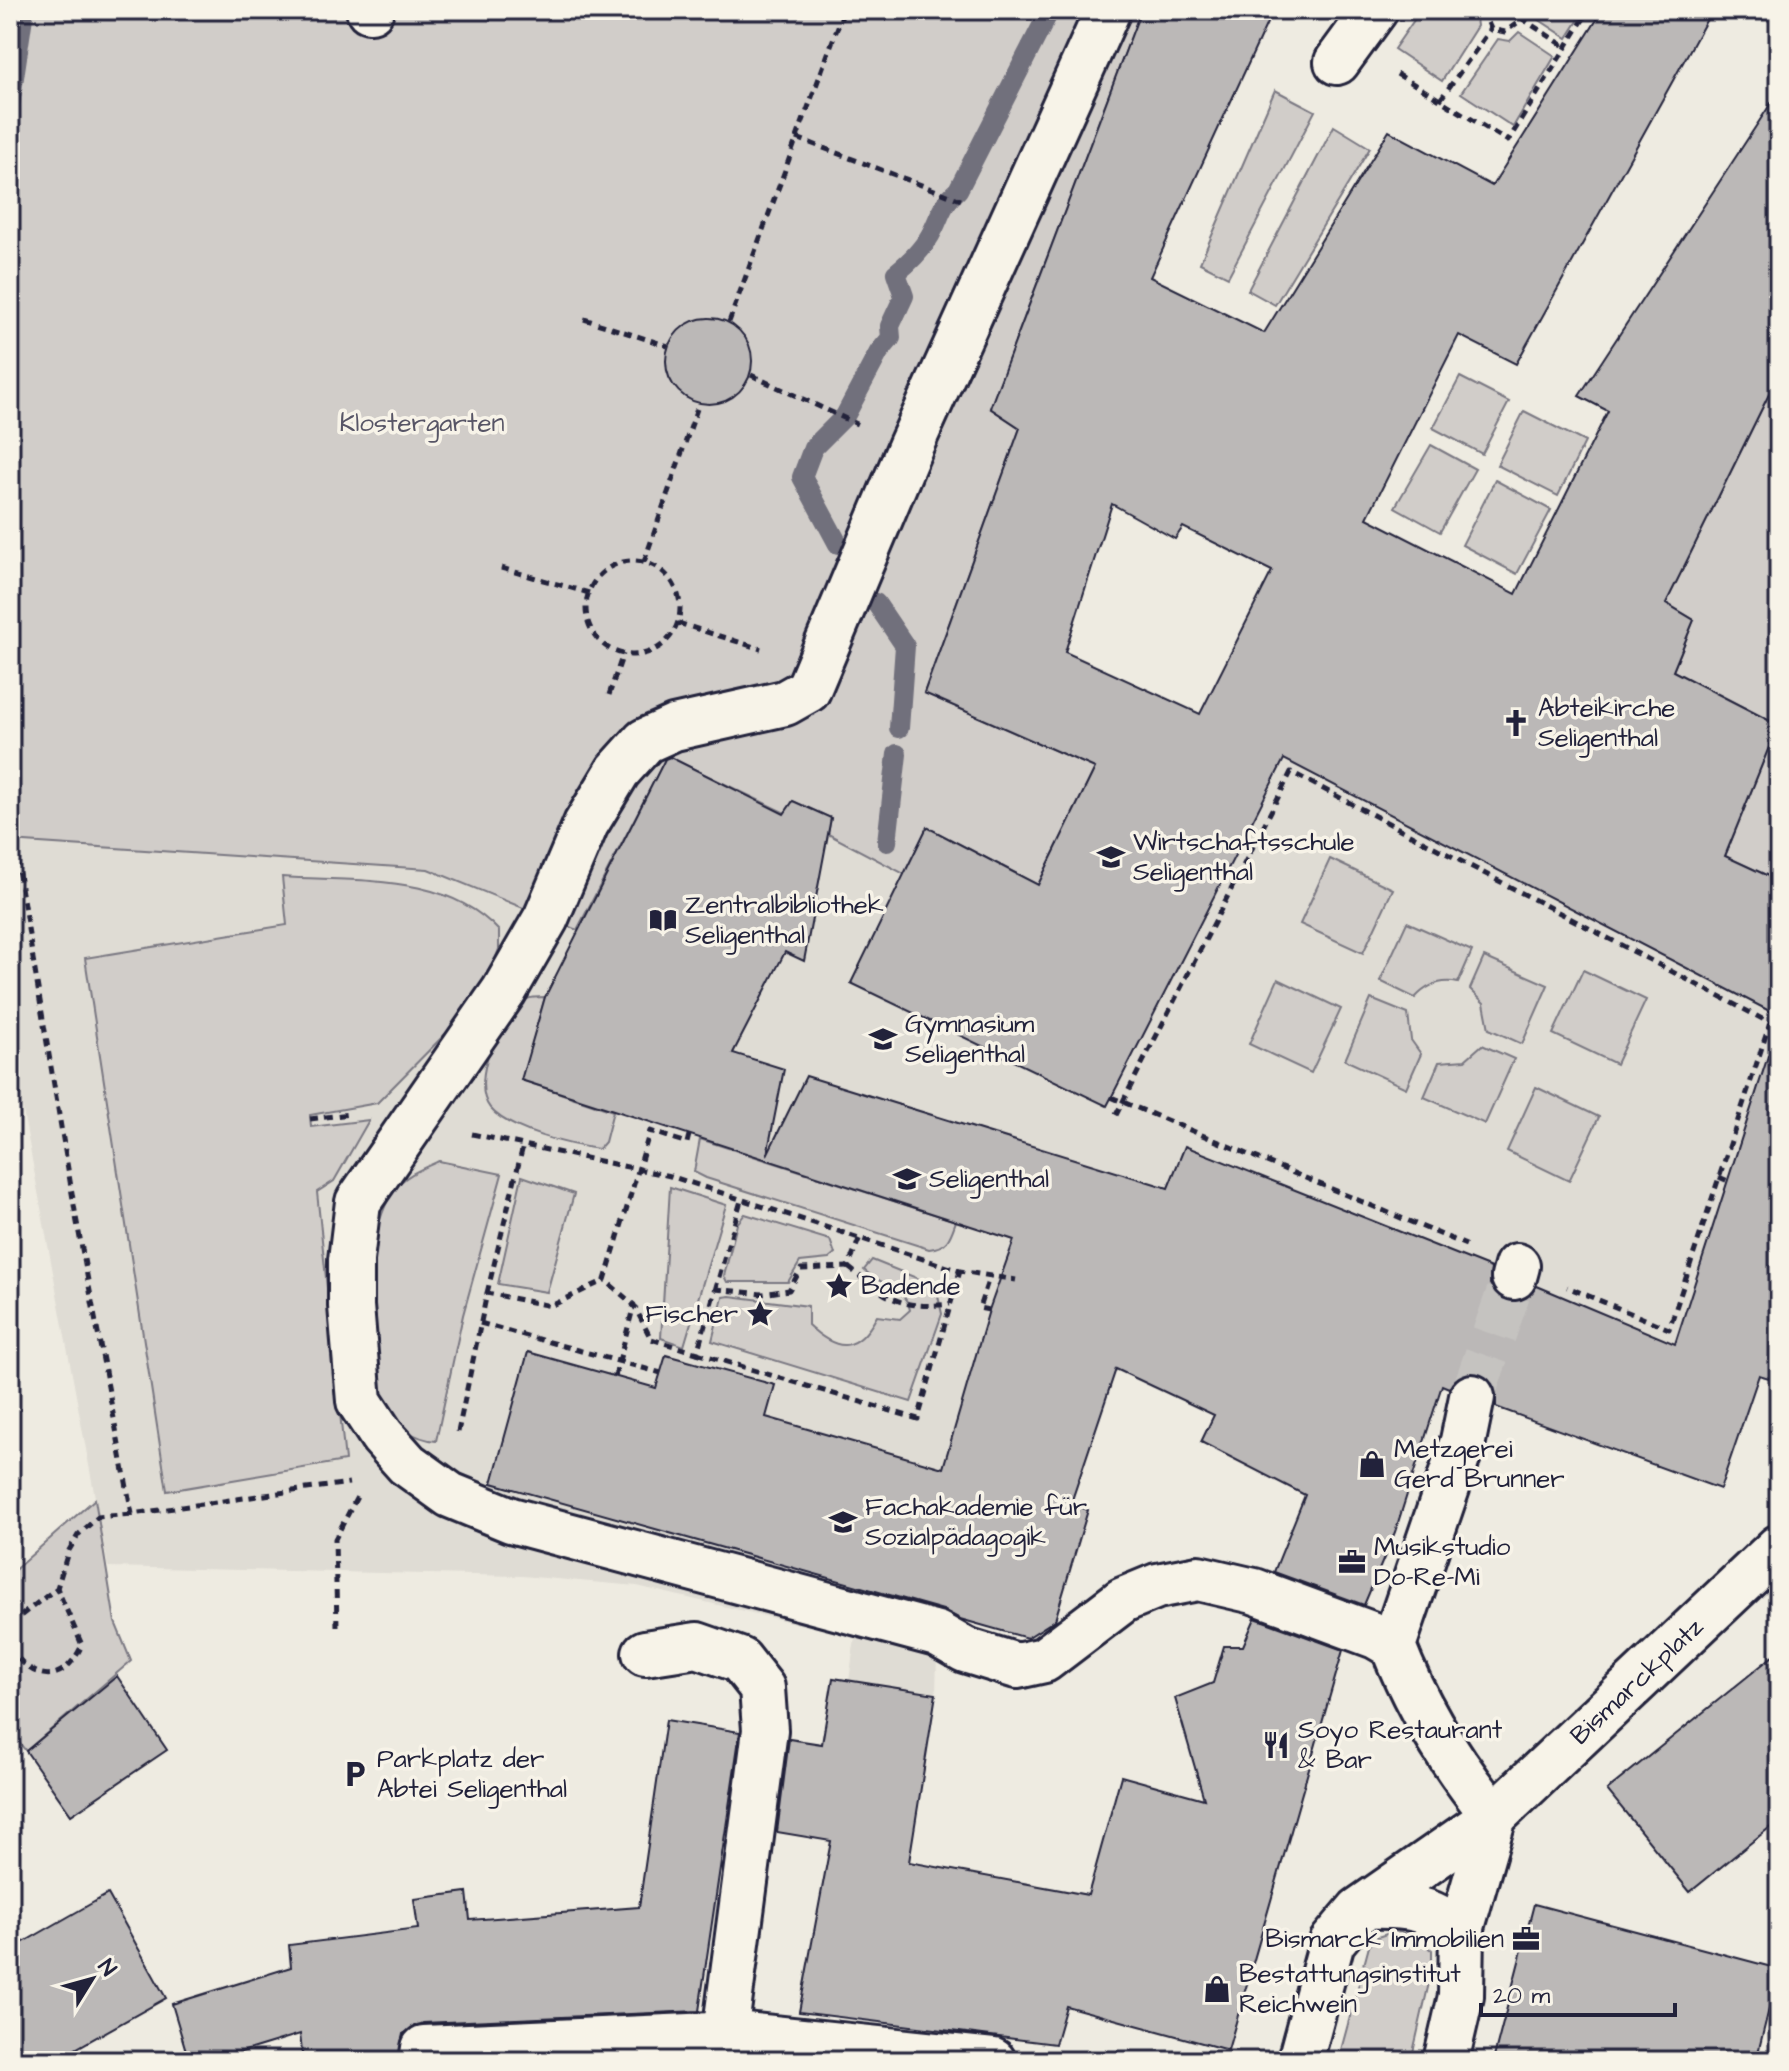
<svg xmlns="http://www.w3.org/2000/svg" width="1789" height="2071" viewBox="0 0 1789 2071" font-family="'Architects Daughter',sans-serif">
  <rect width="100%" height="100%" fill="#eeebe1"/>
  <filter id="ink" filterUnits="userSpaceOnUse"><feTurbulence type="fractalNoise" baseFrequency=".0125" numOctaves="2"/><feDisplacementMap in="SourceGraphic" scale="16" xChannelSelector="R" yChannelSelector="G"/><feConvolveMatrix kernelMatrix="1 2 1 2 8 2 1 2 1" color-interpolation-filters="sRGB"/></filter>
  <g filter="url(#ink)">
    <polygon fill="#dfdcd4" points="667,756 784,813 793,801 831,818 829,834 904,873 927,827 1038,884 1095,768 1284,759 1779,1016 1779,1381 1759,1376 1720,1489 1442,1387 1150,1269 1071,1503 1088,1510 1048,1644 938,1612 936,1695 849,1681 855,1637 637,1586 522,1576 108,1567 19,1090 10,1020 10,841 428,869 527,911"/>
    <g fill="#d1cdc9" stroke="#7a7882" stroke-width="2">
      <polygon points="10,10 1141,10 990,408 1020,428 924,693 1095,768 1038,885 927,827 904,874 828,834 831,818 793,801 785,813 667,756 577,930 428,869 10,841"/>
      <polygon points="1421,10 1475,10 1477,26 1442,81 1394,49"/>
      <polygon points="1533,10 1585,10 1567,38 1532,15"/>
      <polygon points="1519,32 1555,56 1513,127 1461,93 1498,39 1510,41"/>
      <polygon points="1275,90 1315,111 1228,277 1200,263"/>
      <polygon points="1334,126 1370,148 1275,305 1248,290"/>
      <polygon points="1779,374 1779,881 1725,856 1778,725 1673,671 1694,620 1666,603"/>
      <polygon points="1460,377 1509,402 1482,454 1433,428"/>
      <polygon points="1524,411 1585,442 1558,496 1497,465"/>
      <polygon points="1431,445 1475,469 1440,532 1395,507"/>
      <polygon points="1495,480 1551,510 1517,574 1462,545"/>
      <polygon points="1330,859 1393,889 1363,953 1300,924"/>
      <path d="M282,877c73,5 163,-5 217,54v18l-8,21 -32,50 -82,83 -67,12 1,12 58,-7 -35,61 -17,11 28,269 -178,30 -82,-533 202,-33z"/>
      <path d="M1407,922l65,29 -14,32c-17,-4 -31,2 -43,15l-35,-17z"/>
      <polygon points="1484,957 1548,985 1522,1044 1489,1029 1484,1003 1470,989"/>
      <polygon points="1583,970 1646,1000 1616,1064 1553,1034"/>
      <polygon points="1278,979 1341,1009 1311,1073 1249,1044"/>
      <path d="M545,997l-23,83 91,31 -8,31 -6,7c-29,-4 -90,-18 -109,-41 -21,-26 10,-96 37,-109 5,-2 12,-2 18,-2z"/>
      <polygon points="1371,999 1408,1014 1411,1040 1421,1054 1406,1088 1345,1060"/>
      <polygon points="1482,1045 1514,1059 1485,1124 1424,1097 1439,1062 1465,1060"/>
      <polygon points="1536,1087 1599,1117 1569,1181 1507,1151"/>
      <path d="M700,1139l256,82c-6,17 -8,26 -27,28l-223,-71 -12,-6z"/>
      <path d="M439,1161l63,13 -39,141 -27,126c-20,-2 -46,-16 -55,-36 -5,-11 -3,-31 -4,-43 -4,-55 -15,-120 16,-171 10,-15 30,-23 46,-30z"/>
      <polygon points="522,1176 574,1194 547,1292 498,1284"/>
      <polygon points="670,1187 726,1205 684,1346 661,1338"/>
      <polygon points="745,1214 830,1240 835,1254 829,1259 800,1262 788,1282 727,1282 724,1276 737,1224"/>
      <path d="M872,1260l57,23 9,13 4,18 -31,88 -199,-61 11,-44 7,-1 78,10v19c30,28 49,28 69,-9l23,3 10,-9c-4,-22 -30,-25 -46,-40z"/>
      <polygon points="95,1499 115,1622 131,1661 26,1751 10,1731 10,1574"/>
      <polygon points="1396,1931 1420,1940 1432,1950 1432,1970 1411,2061 1338,2061 1371,1939"/>
    </g>
    <g fill="none" stroke-linecap="round" stroke-linejoin="round">
      <g stroke="#716f7b" stroke-width="20">
        <polyline points="10,104 24,10"/>
        <path d="M838,544l-36,-67 11,-29 32,-32 34,-64 12,-14 -1,-12 14,-30 -8,-23c15,-12 30,-27 38,-45 8,-17 9,-25 24,-38l92,-180"/>
        <polyline points="876,603 905,646 899,728"/>
        <polyline points="887,842 897,754"/>
      </g>
    </g>
    <g fill="#bbb8b7" stroke="#22223b" stroke-width="2" fill-rule="evenodd">
      <path d="M1141,10h132l-123,267 114,56 125,-202 103,55 111,-176h109l-196,354 -57,-29 -92,183 149,76 92,-183 -29,-15 200,-305v283l-113,229 28,17 -21,51 105,54 -53,131 54,25v135l-495,-257 -177,347 -256,-123 76,-156 111,58 57,-117 -171,-75 96,-265 -30,-20zM1112,504l63,35 8,-12 89,44 -72,143 -135,-62z"/>
      <circle cx="709" cy="361" r="43"/>
      <polygon points="670,757 784,814 793,801 831,818 804,961 785,952 733,1053 784,1069 767,1155 806,1076 1168,1188 1185,1146 1491,1268 1490,1284 1496,1294 1507,1301 1521,1301 1537,1286 1675,1344 1768,1056 1779,1058 1779,1381 1759,1375 1720,1489 1496,1407 1496,1390 1489,1379 1478,1373 1463,1374 1449,1388 1442,1385 1395,1532 1364,1605 1274,1572 1305,1495 1201,1442 1214,1415 1116,1369 1071,1503 1088,1510 1055,1620 1027,1638 960,1619 943,1610 492,1483 528,1352 656,1388 666,1355 775,1385 766,1417 943,1468 989,1310 1014,1240 521,1080 545,997 665,759"/>
      <polygon points="1255,1618 1343,1650 1228,2050 1066,2006 1055,2044 799,2012 831,1841 777,1832 789,1739 822,1744 833,1678 936,1694 909,1862 1088,1895 1121,1776 1204,1799 1175,1698 1213,1683 1224,1646 1243,1646"/>
      <polygon points="1779,1651 1779,1820 1690,1892 1607,1790"/>
      <polygon points="117,1676 167,1750 71,1815 26,1751"/>
      <polygon points="666,1720 740,1732 699,2011 423,2023 403,2034 398,2061 303,2061 300,2034 212,2061 189,2061 172,2004 291,1967 289,1945 418,1929 414,1899 467,1892 470,1920 639,1907"/>
      <polygon points="108,1894 166,1998 54,2061 10,2061 10,1950"/>
      <polygon points="1534,1904 1779,1969 1756,2061 1493,2061"/>
    </g>
    <g fill="none" stroke-linecap="round" stroke-linejoin="round">
      <polyline stroke="#c5c3c0" stroke-width="44" stroke-dasharray="44 22" stroke-linecap="butt" points="1472,1397 1514,1277"/>
      <g stroke="#22223b" stroke-width="50">
        <g id="minor">
          <polyline points="369,10 371,10"/>
          <polyline points="1108,10 911,445 808,690 785,703 674,728 645,741 618,771 586,824 546,918 504,991 358,1202 351,1260 351,1306 359,1401 382,1436 407,1464 450,1495 511,1520 937,1634 965,1650 1017,1666 1044,1660 1123,1600 1157,1586 1198,1578 1254,1591 1376,1636 1393,1646"/>
          <polyline points="1337,62 1375,10"/>
          <polyline points="1514,1277 1517,1266"/>
          <path d="M1472,1397l-9,44 -70,205c24,63 59,118 101,170"/>
          <polyline points="645,1653 697,1645 740,1660 762,1688 765,1730 725,2034"/>
          <path d="M1366,1906c37,-1 72,0 96,32"/>
          <polyline points="422,2061 424,2048 735,2034 993,2061"/>
          <path id="s1" d="M1300,2061l32,-119 27,-32 135,-94 285,-269"/>
          <polyline points="1446,2061 1461,1996 1462,1927 1494,1816"/>
        </g>
      </g>
      <g stroke="#22223b" stroke-width="5" stroke-dasharray="8 6" stroke-linecap="butt">
        <polyline points="1482,10 1491,29 1505,32 1520,21 1523,10"/>
        <polyline points="1521,18 1566,47"/>
        <polyline points="1397,74 1508,141 1589,10"/>
        <polyline points="1440,100 1491,29"/>
        <polyline points="797,138 961,200"/>
        <polyline points="584,319 668,346"/>
        <polyline points="729,322 844,10"/>
        <polyline points="751,375 857,424"/>
        <circle cx="633" cy="608" r="47"/>
        <polyline points="644,562 699,403"/>
        <polyline points="501,568 589,593"/>
        <polyline points="678,623 761,649"/>
        <polyline points="609,695 623,654"/>
        <polyline points="14,845 76,1217 132,1514 349,1483"/>
        <polyline points="1111,1097 1466,1245"/>
        <polyline points="1116,1115 1291,772 1770,1023 1669,1329 1567,1287"/>
        <polyline points="310,1119 349,1114"/>
        <polyline points="472,1134 670,1176 960,1271 1016,1280"/>
        <polyline points="689,1135 687,1143 650,1131 605,1280 634,1305 651,1339 697,1353 742,1197"/>
        <polyline points="1719,1177 1728,1181"/>
        <path d="M848,1267c40,31 50,43 102,37"/>
        <polyline points="715,1289 762,1294 789,1290 801,1269 848,1267 860,1237"/>
        <polyline points="487,1293 523,1146"/>
        <polyline points="989,1310 979,1308 990,1275"/>
        <polyline points="480,1323 661,1373"/>
        <polyline points="697,1353 918,1419 960,1271"/>
        <polyline points="458,1432 487,1293 551,1306 605,1280"/>
        <polyline points="10,1624 57,1588 68,1552 78,1535 98,1517 132,1514"/>
        <polyline points="337,1626 335,1539 359,1493"/>
        <path d="M10,1648c24,34 53,38 72,-3l-25,-57"/>
      </g>
      <use href="#minor" stroke="#f7f3e8" stroke-width="44"/>
      <polyline stroke="#22223b" stroke-width="5" stroke-dasharray="8 6" stroke-linecap="butt" points="615,1376 634,1305"/>
    </g>
  </g>
  <defs>
    <g id="church-bare" transform="scale(2.16)"><path d="M-1.2-6h2.4v3.5h3.3v2.4h-3.3V6h-2.4V-.1h-3.3v-2.4h3.3Z" fill="#22223b" stroke="#f7f3e8" stroke-width="2.5" paint-order="stroke"/></g>
    <g id="school-bare" transform="scale(2.16)"><path d="M0-5L7-2L0 1L-7-2ZM-4 1L0 2.5L4 1V4Q0 6-4 4Z" fill="#22223b" stroke="#f7f3e8" stroke-width="2.5" paint-order="stroke"/></g>
    <g id="library-bare" transform="scale(2.16)"><path d="M-6-4Q-3-5.5-.7-3.5V5Q-3 3-6 4ZM6-4Q3-5.5 .7-3.5V5Q3 3 6 4Z" fill="#22223b" stroke="#f7f3e8" stroke-width="2.5" paint-order="stroke"/></g>
    <g id="sight-bare" transform="scale(2.16)"><path d="M0-6L1.8-2.2L6-1.7L2.9 1.2L3.7 5.4L0 3.3L-3.7 5.4L-2.9 1.2L-6-1.7L-1.8-2.2Z" fill="#22223b" stroke="#f7f3e8" stroke-width="2.5" paint-order="stroke"/></g>
    <g id="shop-bare" transform="scale(2.16)"><path d="M-5-2.5h2.3a2.7 3.5 0 0 1 5.4 0H5L5.5 6h-11ZM-1.5-2.5h3a1.5 2.3 0 0 0-3 0Z" fill="#22223b" stroke="#f7f3e8" stroke-width="2.5" paint-order="stroke"/></g>
    <g id="office-bare" transform="scale(2.16)"><path d="M-6-3h4V-5.5h4V-3h4V5H-6ZM-1-4.5V-3h2v-1.5ZM-6 0V1H6V0Z" fill="#22223b" stroke="#f7f3e8" stroke-width="2.5" paint-order="stroke"/></g>
    <g id="restaurant-bare" transform="scale(2.16)"><path d="M-5-6h1v4h1v-4h1v4h1v-4h1v5L-1.5 .5V6h-2V.5L-5-1ZM5-6V6H3V1.5H1.5Q1.5-4 5-6Z" fill="#22223b" stroke="#f7f3e8" stroke-width="2.5" paint-order="stroke"/></g>
    <g id="parking-bare" transform="scale(2.16)"><path d="M-3.5-5.5H1a3.5 3.5 0 0 1 0 7H-1V5.5H-3.5ZM-1-3.4V-.6H.8a1.4 1.4 0 0 0 0-2.8Z" fill="#22223b" stroke="#f7f3e8" stroke-width="2.5" paint-order="stroke"/></g>
  </defs>
  <g fill-rule="evenodd">
    <use href="#church-bare" x="1516" y="723"/>
    <use href="#school-bare" x="1111" y="857"/>
    <use href="#library-bare" x="663" y="920"/>
    <use href="#school-bare" x="883" y="1039"/>
    <use href="#school-bare" x="907" y="1179"/>
    <use href="#sight-bare" x="839" y="1286"/>
    <use href="#sight-bare" x="760" y="1314"/>
    <use href="#shop-bare" x="1372" y="1464"/>
    <use href="#school-bare" x="843" y="1522"/>
    <use href="#office-bare" x="1352" y="1562"/>
    <use href="#restaurant-bare" x="1276" y="1745"/>
    <use href="#parking-bare" x="355" y="1774"/>
    <use href="#office-bare" x="1526" y="1939"/>
    <use href="#shop-bare" x="1217" y="1989"/>
  </g>
  <g text-anchor="middle" dominant-baseline="central" stroke-width="7" stroke-linejoin="round" paint-order="stroke">
    <g font-size="26" fill="#575566" stroke="#f7f3e8">
      <text x="422" y="423">Klostergarten</text>
    </g>
    <g font-size="26" fill="#22223b" stroke="#f7f3e8" text-anchor="start">
      <text x="1538" y="708">Abteikirche<tspan x="1538" dy="30">Seligenthal</tspan></text>
      <text x="1133" y="842">Wirtschaftsschule<tspan x="1133" dy="30">Seligenthal</tspan></text>
      <text x="685" y="905">Zentralbibliothek<tspan x="685" dy="30">Seligenthal</tspan></text>
      <text x="905" y="1024">Gymnasium<tspan x="905" dy="30">Seligenthal</tspan></text>
      <text x="929" y="1179">Seligenthal</text>
      <text x="861" y="1286">Badende</text>
      <text x="738" y="1314" text-anchor="end">Fischer</text>
      <text x="1394" y="1449">Metzgerei<tspan x="1394" dy="30">Gerd Brunner</tspan></text>
      <text x="865" y="1507">Fachakademie für<tspan x="865" dy="30">Sozialpädagogik</tspan></text>
      <text x="1374" y="1547">Musikstudio<tspan x="1374" dy="30">Do-Re-Mi</tspan></text>
      <text x="1298" y="1730">Soyo Restaurant<tspan x="1298" dy="30">&amp; Bar</tspan></text>
      <text x="377" y="1759">Parkplatz der<tspan x="377" dy="30">Abtei Seligenthal</tspan></text>
      <text x="1504" y="1939" text-anchor="end">Bismarck Immobilien</text>
      <text x="1239" y="1974">Bestattungsinstitut<tspan x="1239" dy="30">Reichwein</tspan></text>
    </g>
    <g font-size="26" fill="#22223b" stroke="#f7f3e8">
      <text stroke="none"><textPath href="#s1" startOffset="526">Bismarckplatz</textPath></text>
    </g>
  </g>
  <rect width="1789" height="2071" fill="none" stroke="#f7f3e8" stroke-width="40"/>
  <rect x="20" y="20" width="1749" height="2031" fill="none" stroke="#22223b" stroke-width="3" filter="url(#ink)"/>
  <g transform="translate(92 1979) rotate(53)" stroke="#f7f3e8" stroke-width="6" paint-order="stroke">
  <path d="M0-6L14 30L0 20L-14 30Z" fill="#22223b"/>
  <text y="-12" font-size="22" font-weight="bold" text-anchor="middle" fill="#22223b">N</text>
  </g>
  <path d="M1481 2003v12h194v-12" fill="none" stroke="#22223b" stroke-width="4"/>
  <text x="1493" y="2003" font-size="24" fill="#22223b" stroke="#f7f3e8" stroke-width="6" paint-order="stroke">20 m</text>
</svg>
